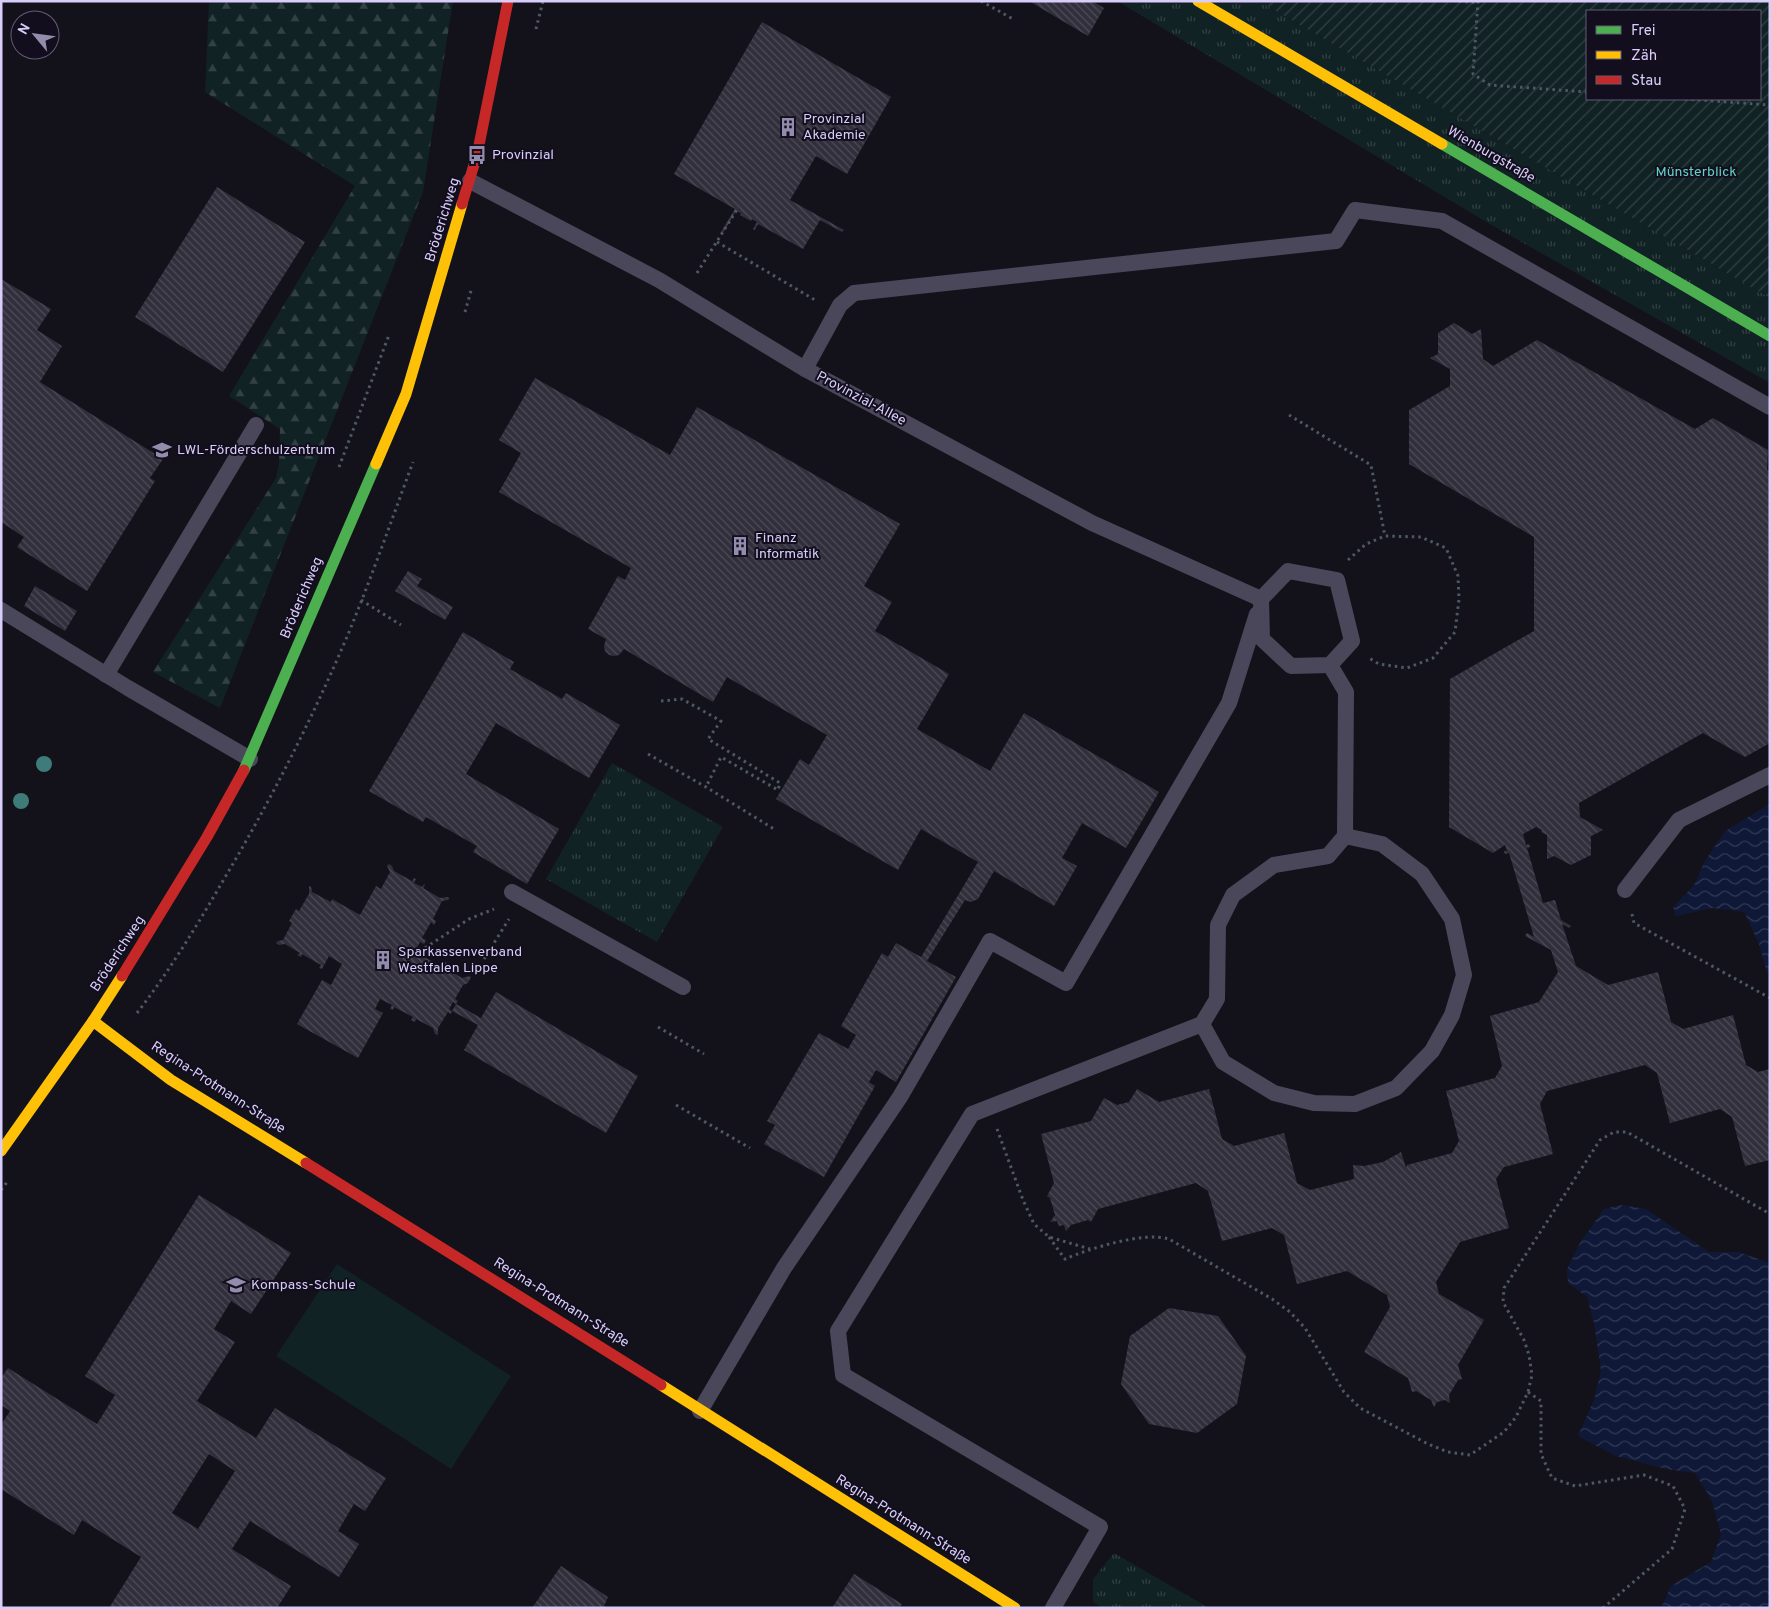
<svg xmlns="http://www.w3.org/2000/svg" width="1771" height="1609" viewBox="0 0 1771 1609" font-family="Overpass,sans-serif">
  <defs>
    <pattern id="grass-tufts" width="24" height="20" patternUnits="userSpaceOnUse" patternTransform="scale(1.25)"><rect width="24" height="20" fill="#112224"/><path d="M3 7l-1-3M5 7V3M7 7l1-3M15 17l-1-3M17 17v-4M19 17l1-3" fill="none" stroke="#334145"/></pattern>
    <pattern id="forest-firs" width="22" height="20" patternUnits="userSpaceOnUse" patternTransform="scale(1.25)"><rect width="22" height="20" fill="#112224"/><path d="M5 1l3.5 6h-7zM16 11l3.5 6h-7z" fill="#334145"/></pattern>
    <pattern id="garden-furrows" width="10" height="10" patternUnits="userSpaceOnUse" patternTransform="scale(1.25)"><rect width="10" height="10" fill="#112224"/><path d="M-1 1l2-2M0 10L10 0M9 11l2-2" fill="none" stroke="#334145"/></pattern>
    <pattern id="water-waves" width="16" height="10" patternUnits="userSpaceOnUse" patternTransform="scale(1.25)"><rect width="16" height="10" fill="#0f1937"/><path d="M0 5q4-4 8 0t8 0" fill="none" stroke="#313955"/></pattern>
    <pattern id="building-back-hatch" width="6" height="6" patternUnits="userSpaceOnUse" patternTransform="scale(1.25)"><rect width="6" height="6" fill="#322f3c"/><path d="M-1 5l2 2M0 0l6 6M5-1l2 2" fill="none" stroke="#4f4c59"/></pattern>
  </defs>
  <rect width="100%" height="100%" fill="#13121a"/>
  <g fill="url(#grass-tufts)">
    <polygon points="1117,1 1259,1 1770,298 1770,383 1483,220"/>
    <polygon points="612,763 723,827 657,942 546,879"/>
    <polygon points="1114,1553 1209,1608 1103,1608 1093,1602 1093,1579"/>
  </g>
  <polygon fill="url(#forest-firs)" points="209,1 453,1 423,192 220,708 153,672 276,478 279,463 280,429 229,396 355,186 205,92"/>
  <path fill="url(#garden-furrows)" fill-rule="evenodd" d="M1259,1h511v297zM1587,11h173v88h-173z"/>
  <polygon fill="#112224" points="337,1264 511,1376 451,1469 276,1356"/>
  <g fill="url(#water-waves)">
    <polygon points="1770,804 1770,975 1767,973 1759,944 1744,912 1713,908 1676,916 1673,907 1694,885 1705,861 1725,831"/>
    <polygon points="1621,1205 1646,1209 1709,1252 1738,1252 1770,1263 1770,1608 1661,1608 1671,1586 1711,1562 1721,1534 1712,1501 1695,1473 1666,1469 1616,1456 1578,1436 1594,1400 1601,1371 1594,1323 1587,1297 1568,1283 1567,1269 1580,1243 1604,1209"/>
  </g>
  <g fill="url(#building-back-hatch)" fill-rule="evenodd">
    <polygon points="1029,1 1092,1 1104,8 1088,36"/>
    <polygon points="762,22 891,97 847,174 816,156 790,200 844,230 842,232 820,220 803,249 758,224 755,230 753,229 757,222 752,219 751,221 740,215 741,213 736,211 723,233 721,232 735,209 674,174"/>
    <polygon points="217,187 305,242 223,372 135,317"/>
    <polygon points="1,279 51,309 37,330 62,346 40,382 163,459 150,478 155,481 87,591 17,547 24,537 1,522"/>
    <polygon points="1454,323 1472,334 1481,329 1483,359 1493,366 1537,340 1695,429 1713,418 1768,450 1767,470 1770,471 1770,743 1745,757 1703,733 1579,803 1580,817 1603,830 1591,836 1591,855 1571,865 1554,856 1547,859 1547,835 1541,832 1542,830 1536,827 1523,834 1526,845 1529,844 1530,847 1527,848 1543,903 1555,900 1561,920 1571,926 1569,928 1562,924 1576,966 1608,985 1658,972 1671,1022 1683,1029 1733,1015 1746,1065 1758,1072 1770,1069 1770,1160 1745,1166 1732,1117 1720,1109 1670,1123 1657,1073 1645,1065 1547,1091 1540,1104 1553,1154 1504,1167 1496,1179 1509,1228 1460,1242 1436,1282 1439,1294 1484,1320 1458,1365 1462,1379 1458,1380 1449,1395 1450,1403 1445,1400 1437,1402 1434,1407 1431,1400 1416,1391 1412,1392 1408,1378 1364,1352 1390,1307 1387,1295 1347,1271 1297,1284 1284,1235 1272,1228 1222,1241 1208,1191 1196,1183 1098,1209 1091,1222 1088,1220 1071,1225 1066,1231 1064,1225 1059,1226 1057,1221 1050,1222 1055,1215 1050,1198 1047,1196 1054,1183 1041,1134 1091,1121 1104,1098 1117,1105 1129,1102 1137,1089 1159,1102 1209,1089 1222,1139 1234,1146 1284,1133 1297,1183 1310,1190 1354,1179 1353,1165 1364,1166 1383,1162 1401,1152 1406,1168 1407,1165 1452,1153 1459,1141 1446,1091 1495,1078 1502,1066 1490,1016 1539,1002 1558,972 1551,950 1525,936 1527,933 1534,937 1509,853 1505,854 1504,851 1507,851 1505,845 1493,853 1449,827 1450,679 1534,631 1534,537 1409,464 1409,410 1450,386 1450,369 1430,358 1438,354 1438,333"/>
    <polygon points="535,378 670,455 697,407 900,524 864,586 892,602 875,631 949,674 917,729 990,771 1024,713 1159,792 1126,848 1082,823 1062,858 1077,866 1054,906 994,871 978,899 971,902 965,900 927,961 956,977 896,1082 876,1070 869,1082 875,1086 824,1177 764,1144 775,1125 767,1121 819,1033 848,1049 856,1035 841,1026 882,953 888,957 896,943 921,957 978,862 921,829 898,870 776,799 800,759 809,765 827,735 727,677 713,702 624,649 619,655 614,656 609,655 605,651 604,646 606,639 588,629 618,576 625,580 631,568 499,492 521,453 499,440"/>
    <polygon points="408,571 422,579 417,586 453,607 445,620 395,591"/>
    <polygon points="35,586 77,611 65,631 24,606"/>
    <polygon points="463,632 514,662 510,669 562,699 566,693 620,725 589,778 496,723 466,774 559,829 527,884 473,852 477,846 426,817 423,822 369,791"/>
    <polygon points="389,864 392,866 394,871 412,881 414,878 416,879 414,883 422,887 424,884 425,885 423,888 440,898 447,897 449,898 448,900 442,901 433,919 436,921 434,925 431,922 422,938 426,940 424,944 420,942 415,951 422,955 425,951 427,952 424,957 443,967 445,962 447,963 445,968 462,978 470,976 471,977 468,983 463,985 455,999 458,1001 456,1004 453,1002 449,1009 452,1011 451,1014 448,1012 438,1028 438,1035 435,1034 433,1028 416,1019 415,1022 411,1020 413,1017 394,1007 393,1010 390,1009 392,1005 380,999 375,1009 383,1013 358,1058 297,1024 322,980 331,985 342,964 329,956 322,969 319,968 321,965 302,954 301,957 297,955 300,953 285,944 279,945 276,943 278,941 283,940 292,923 289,921 296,909 299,911 309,894 309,886 311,887 312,892 331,902 332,899 360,915 376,886 381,889 390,872 387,866"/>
    <polygon points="496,992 638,1076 606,1133 464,1050 478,1025 452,1011 456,1004 481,1018"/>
    <path d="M199,1195l92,58 -40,61 -20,-13 -17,28 21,13 -38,59 59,37 19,-30 111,70 -21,33 -11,-7 -16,27 21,13 -20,33 -89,-56 -18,28 59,37 -14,22h-168l32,-51 -59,-37 -8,15 -73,-46v-64l9,-14 -9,-6v-27l7,-10 89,56 18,-29 -30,-19zM209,1454l26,17 -37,58 -26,-16z"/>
    <polygon points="1169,1308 1218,1316 1246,1356 1237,1404 1197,1433 1149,1424 1121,1384 1130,1336"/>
    <polygon points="561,1566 608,1597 604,1606 607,1608 532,1608"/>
    <polygon points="854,1574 902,1604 899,1608 832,1608"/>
  </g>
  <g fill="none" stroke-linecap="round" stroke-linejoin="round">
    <g stroke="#4e5865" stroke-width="3" stroke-dasharray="2.5 4" stroke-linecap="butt">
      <polyline points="981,1 1013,19"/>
      <polyline points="1459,1 1478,3"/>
      <polyline points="1478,1 1473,74 1490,85 1587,92"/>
      <polyline points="536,29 543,1"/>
      <polyline points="1685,99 1770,105"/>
      <polyline points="717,242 815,300"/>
      <polyline points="697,273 738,208"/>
      <polyline points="465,312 472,287"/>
      <polyline points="1289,415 1371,465 1385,536"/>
      <polyline points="339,467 389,335"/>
      <polyline points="1348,560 1366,544 1385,536 1421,537 1446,548 1458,576 1459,599 1455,632 1433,658 1407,668 1379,664 1369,658"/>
      <polyline points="361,600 401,625"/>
      <polyline points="661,701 682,699 721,721 708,739 780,783 778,790 721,757 706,787"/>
      <polyline points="648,754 706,787 774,829"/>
      <polyline points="1632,914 1634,923 1770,998"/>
      <polyline points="425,948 469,919 494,909"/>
      <polyline points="484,959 509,919"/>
      <path d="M137,1013c34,-44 62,-91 90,-139 46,-78 87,-159 122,-242 23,-56 43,-113 64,-170"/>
      <polyline points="658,1027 704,1054"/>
      <polyline points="676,1105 750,1148"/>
      <polyline points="997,1129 1023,1200 1034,1224 1049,1237 1090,1249"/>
      <polyline points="1,1190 8,1181"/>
      <path d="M1049,1237l16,22c24,-10 78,-28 104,-20l103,60 18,13 15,16 39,64 16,16 68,36 20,8 22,3 34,-23 12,-15 12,-25 4,-17 -3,-20 -5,-15 -21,-38 1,-14 96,-148 14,-8h13l143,82"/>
      <polyline points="1528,1392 1541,1401 1541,1454 1552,1478 1575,1486 1644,1475 1673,1486 1685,1509 1672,1549 1603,1608"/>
    </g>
    <g stroke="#494759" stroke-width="16">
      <polyline points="470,181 659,280 805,369 1092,523 1261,599 1288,571 1337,580 1352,641 1330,665 1291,666 1262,639 1261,599"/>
      <polyline points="805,369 840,305 854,293 1336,241 1355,210 1442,221 1770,407"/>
      <polyline points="1,610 128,688 250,759"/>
      <polyline points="1330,665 1346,692 1345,836"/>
      <polyline points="106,675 256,425"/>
      <polyline points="1625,890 1679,820 1770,775"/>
      <polyline points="512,892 683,987"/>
      <polyline points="700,1411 784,1268 900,1097 990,941 1066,983 1229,703 1257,614"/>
      <polyline points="1053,1608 1100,1527 843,1375 838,1331 972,1114 1202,1024 1217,999 1218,925 1233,895 1274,865 1328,856 1345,836 1382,844 1422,874 1452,919 1464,975 1452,1015 1432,1051 1396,1088 1355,1104 1314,1103 1274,1093 1223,1062 1202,1024"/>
    </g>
    <g stroke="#4caf50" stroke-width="11">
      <polyline points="1442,144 1770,336"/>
      <polyline points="244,770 376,464"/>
    </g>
    <g stroke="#ffc107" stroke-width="11">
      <polyline points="1198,1 1442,144"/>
      <polyline points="376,464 406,394 462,204"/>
      <polyline points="93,1021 171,1080 306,1163"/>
      <polyline points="1,1151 93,1021 122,976"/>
      <polyline points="661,1385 1015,1608"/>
    </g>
    <g stroke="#c62828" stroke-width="11">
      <polyline points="462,204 477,155 508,1"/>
      <polyline points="122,976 207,837 244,770"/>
      <polyline points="306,1163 661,1385"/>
    </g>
  </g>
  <g fill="#3f7b78">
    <circle cx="44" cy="764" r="8"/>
    <circle cx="21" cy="801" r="8"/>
  </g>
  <defs>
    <g id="building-bare" transform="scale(1.5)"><path d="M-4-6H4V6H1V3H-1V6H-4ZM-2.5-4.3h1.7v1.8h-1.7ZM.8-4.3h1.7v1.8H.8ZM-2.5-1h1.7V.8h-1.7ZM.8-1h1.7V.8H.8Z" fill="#948cac" stroke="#120e1d" stroke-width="2.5" paint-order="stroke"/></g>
    <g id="bus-bare" transform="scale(1.5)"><path d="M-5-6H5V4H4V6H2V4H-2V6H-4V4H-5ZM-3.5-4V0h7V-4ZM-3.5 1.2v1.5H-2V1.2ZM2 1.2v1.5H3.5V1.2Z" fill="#948cac" stroke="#120e1d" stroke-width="2.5" paint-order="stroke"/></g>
    <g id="school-bare" transform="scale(1.5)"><path d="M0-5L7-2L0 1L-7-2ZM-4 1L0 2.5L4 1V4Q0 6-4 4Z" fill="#948cac" stroke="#120e1d" stroke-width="2.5" paint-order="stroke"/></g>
  </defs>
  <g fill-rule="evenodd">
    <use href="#building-bare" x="788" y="127"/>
    <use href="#bus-bare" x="477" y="155"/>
    <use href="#school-bare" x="162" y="450"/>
    <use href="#building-bare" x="740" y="546"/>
    <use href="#building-bare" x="383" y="960"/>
    <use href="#school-bare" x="236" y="1285"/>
  </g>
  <g text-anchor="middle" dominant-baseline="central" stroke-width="4" stroke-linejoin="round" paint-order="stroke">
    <g font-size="14" fill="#d9cefa" stroke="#120e1d" text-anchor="start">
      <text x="803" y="119">Provinzial<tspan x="803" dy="16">Akademie</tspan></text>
      <text x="492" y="155">Provinzial</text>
      <text x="177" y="450">LWL-Förderschulzentrum</text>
      <text x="755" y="538">Finanz<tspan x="755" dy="16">Informatik</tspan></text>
      <text x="398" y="952">Sparkassenverband<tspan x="398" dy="16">Westfalen Lippe</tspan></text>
      <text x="251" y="1285">Kompass-Schule</text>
    </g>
    <g font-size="14" fill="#d9cefa" stroke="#120e1d">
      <text transform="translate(1491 155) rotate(30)">Wienburgstraße</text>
      <text transform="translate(443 220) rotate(-73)">Bröderichweg</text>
      <text transform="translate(861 399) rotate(28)">Provinzial-Allee</text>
      <text transform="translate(302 598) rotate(-67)">Bröderichweg</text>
      <text transform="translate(118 954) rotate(-57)">Bröderichweg</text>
      <text transform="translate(218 1088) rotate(33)">Regina-Protmann-Straße</text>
      <text transform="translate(561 1303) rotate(32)">Regina-Protmann-Straße</text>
      <text transform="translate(903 1520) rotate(32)">Regina-Protmann-Straße</text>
    </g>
    <g font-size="14" fill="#63d1c4" stroke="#120e1d">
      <text x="1696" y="172">Münsterblick</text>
    </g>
  </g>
  <rect width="1771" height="1609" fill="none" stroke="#d9cefa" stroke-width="5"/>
  <rect x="1586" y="10" width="175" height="90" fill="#120e1d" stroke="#625b75"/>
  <rect x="1596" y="26" width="25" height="8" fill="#4caf50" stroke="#625b75"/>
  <text x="1631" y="35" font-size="15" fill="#d9cefa">Frei</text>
  <rect x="1596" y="51" width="25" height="8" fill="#ffc107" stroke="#625b75"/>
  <text x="1631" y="60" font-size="15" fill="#d9cefa">Zäh</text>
  <rect x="1596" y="76" width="25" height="8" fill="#c62828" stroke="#625b75"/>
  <text x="1631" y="85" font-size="15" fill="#d9cefa">Stau</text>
  <g transform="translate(35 35) rotate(299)"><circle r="24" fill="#120e1d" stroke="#625b75"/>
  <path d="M0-4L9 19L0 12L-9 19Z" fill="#948cac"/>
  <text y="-8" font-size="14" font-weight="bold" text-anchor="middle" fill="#d9cefa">N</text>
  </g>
</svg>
